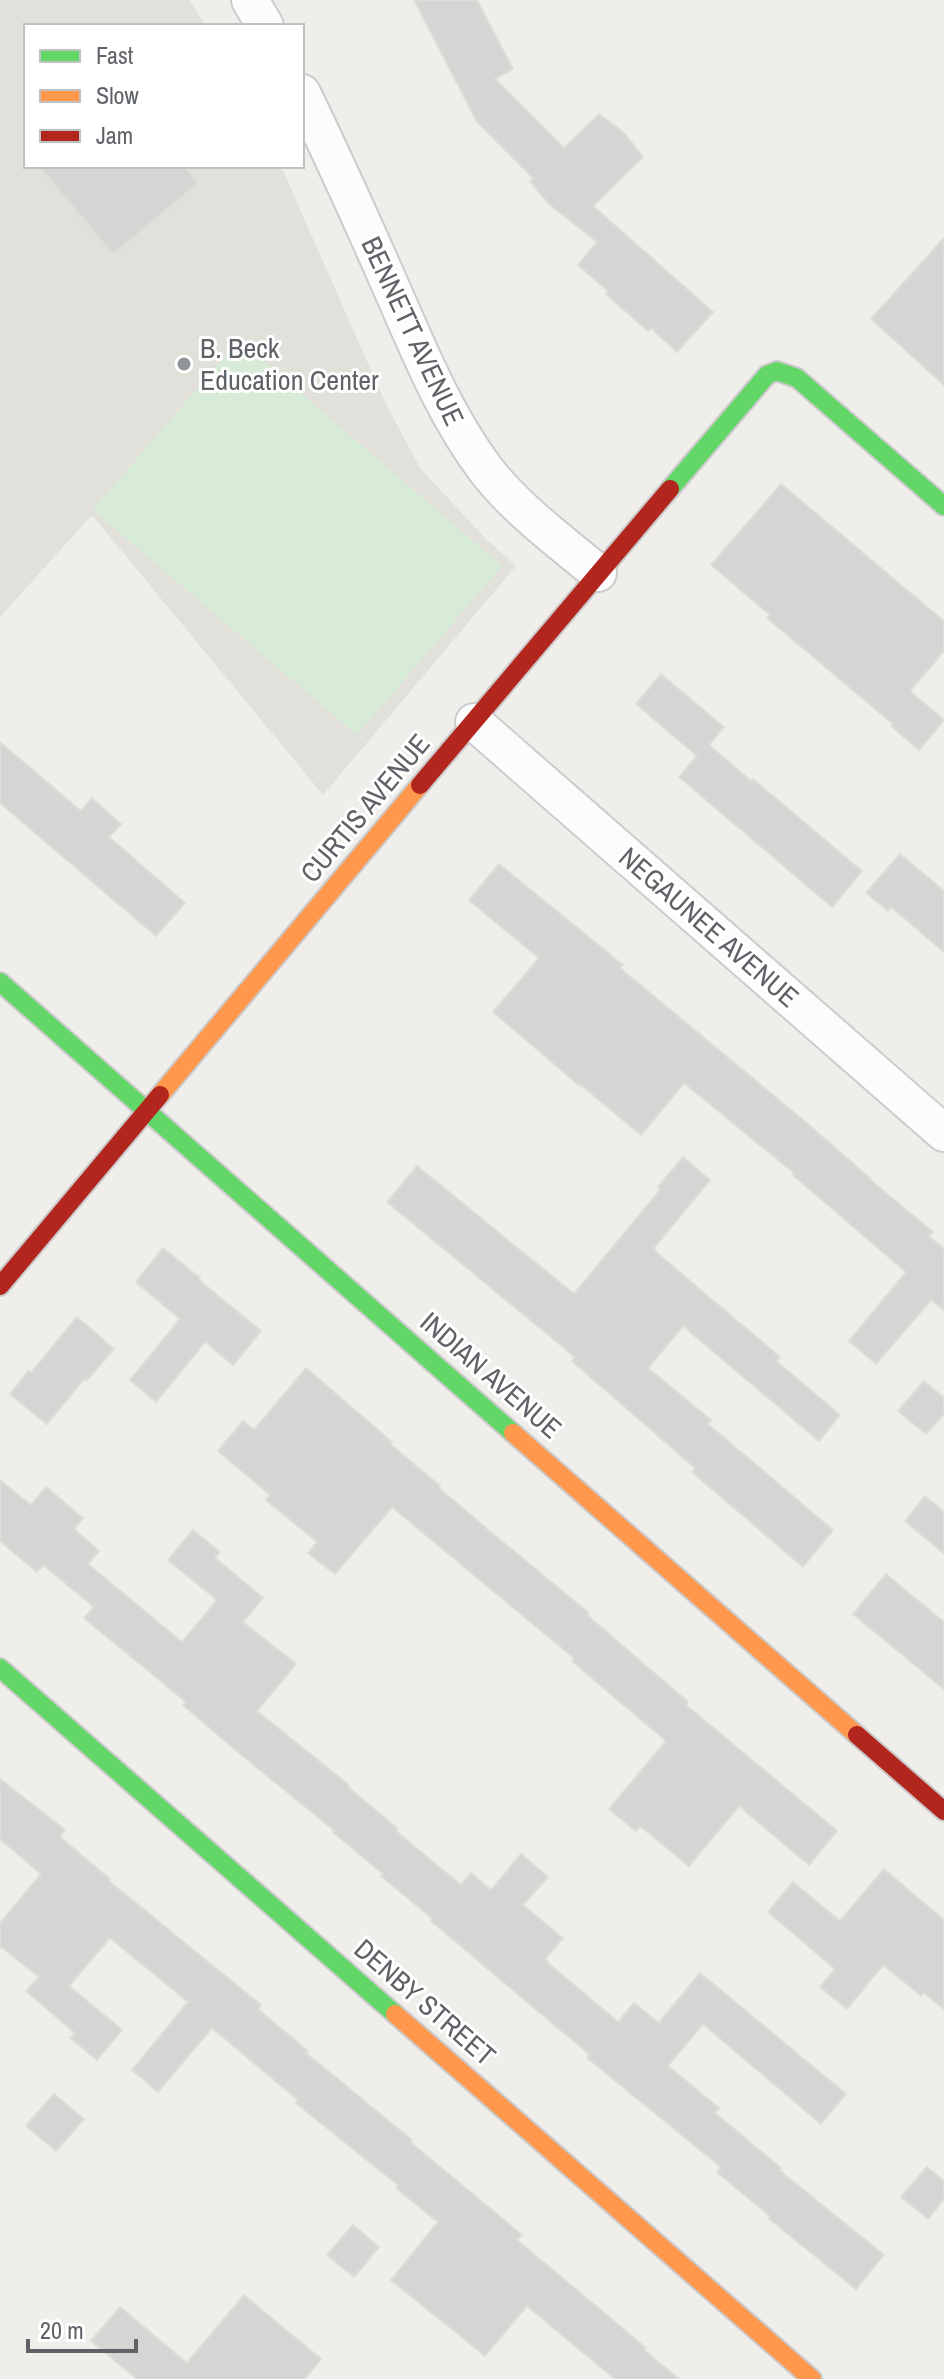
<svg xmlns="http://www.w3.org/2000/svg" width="944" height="2379" viewBox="0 0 944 2379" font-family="'Archivo Narrow',sans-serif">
  <rect width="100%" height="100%" fill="#efeeea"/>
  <polygon fill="#e2e0da" points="0,0 189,0 206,26 26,26 26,166 281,166 385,402 420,468 485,538 516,566 323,795 92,515 0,617"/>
  <polygon fill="#d8ebd6" points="239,340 502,566 357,735 93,510"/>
  <g fill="#d6d5d3" stroke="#deddd9" stroke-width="2">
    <polygon points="414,0 477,0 513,69 495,79 564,148 599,114 624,133 643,157 593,206 713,312 677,352 651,328 648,331 606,294 608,291 578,265 597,242 549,204 530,181 533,178 477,122"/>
    <polygon points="39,166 184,166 198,183 113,254"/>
    <polygon points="944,238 944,385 871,319"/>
    <polygon points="781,484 944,621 944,651 910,691 944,720 919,750 891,726 893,724 767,618 770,615 711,565"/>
    <polygon points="661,674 724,727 709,745 751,781 753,779 862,871 832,907 679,777 697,756 636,704"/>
    <polygon points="0,742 81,811 92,798 121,824 109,837 185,903 156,936 0,803"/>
    <polygon points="900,854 944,891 944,952 891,907 888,911 866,893"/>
    <polygon points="499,864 623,965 620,968 809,1125 871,1179 870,1180 933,1232 929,1236 944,1249 944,1310 931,1300 876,1364 849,1341 906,1272 793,1175 794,1173 684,1083 641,1135 581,1085 580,1086 493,1012 539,958 469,900"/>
    <polygon points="683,1157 710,1180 654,1248 656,1252 780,1357 776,1361 840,1415 819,1441 683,1326 648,1368 711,1420 708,1424 833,1530 803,1567 692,1472 695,1468 572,1361 575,1357 387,1202 417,1166 574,1294 660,1190 658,1187"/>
    <polygon points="163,1248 200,1278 199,1280 261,1331 233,1365 205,1342 156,1402 130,1380 180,1319 136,1282"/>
    <polygon points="77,1317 114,1349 86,1381 84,1379 47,1424 10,1394 28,1371 31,1373"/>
    <polygon points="306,1368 392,1442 390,1444 440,1486 439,1488 487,1529 589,1613 587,1615 688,1702 686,1705 837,1831 809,1865 739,1806 689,1866 640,1826 636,1831 609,1809 666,1741 572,1661 574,1658 392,1507 335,1574 308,1553 317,1542 266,1500 270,1495 218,1451 243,1421 254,1430"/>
    <polygon points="924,1381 944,1398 944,1414 926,1434 898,1411"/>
    <polygon points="0,1480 31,1505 46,1487 83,1518 74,1529 99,1551 88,1564 182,1642 217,1600 168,1560 193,1530 220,1552 215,1558 263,1598 243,1622 296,1664 257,1711 349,1785 348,1787 398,1829 396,1831 461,1885 471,1873 491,1890 521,1854 548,1877 523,1905 563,1938 545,1959 548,1961 547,1962 618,2022 634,2003 659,2023 700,1973 846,2094 821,2124 703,2024 668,2066 719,2108 715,2113 781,2168 779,2170 884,2255 856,2289 768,2218 770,2216 717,2172 721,2167 587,2058 590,2055 431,1921 433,1919 381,1876 383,1874 333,1832 335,1831 233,1748 183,1705 186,1702 84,1618 94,1607 43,1565 37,1572 0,1541"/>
    <polygon points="925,1496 944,1512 944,1554 905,1521"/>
    <polygon points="886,1574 944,1622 944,1689 853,1614"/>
    <polygon points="0,1779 65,1830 60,1837 110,1879 109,1881 261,2005 258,2009 308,2051 306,2053 412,2140 410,2142 522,2235 517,2240 646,2348 644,2350 679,2379 615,2379 527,2306 485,2356 391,2280 438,2222 396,2188 398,2185 296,2103 298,2100 212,2028 158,2092 132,2070 188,2002 110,1938 69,1986 122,2030 97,2060 70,2038 75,2033 26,1991 39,1977 0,1946 0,1923 41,1874 0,1839"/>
    <polygon points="884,1869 944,1920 944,2009 924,1993 921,1996 883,1965 847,2009 820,1987 835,1969 768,1912 793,1882 840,1921"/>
    <polygon points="54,2094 84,2119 56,2151 26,2126"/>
    <polygon points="927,2167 944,2181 944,2199 928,2219 901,2197"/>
    <polygon points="353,2225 379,2247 354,2277 327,2255"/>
    <polygon points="244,2295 321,2359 305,2379 137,2379 91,2341 120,2307 187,2363"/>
  </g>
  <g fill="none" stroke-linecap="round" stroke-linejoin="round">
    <g stroke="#cbcccc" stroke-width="40">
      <g id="street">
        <polyline points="250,0 265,26"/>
        <path d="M302,93c31,64 60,128 89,194 28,63 53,127 95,183 31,40 74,71 112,103"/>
        <polyline points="474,722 944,1133"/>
      </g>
    </g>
    <g stroke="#cacacb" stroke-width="22">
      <g id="fast">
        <polyline points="670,489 767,375 777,371 797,378 944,506"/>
        <polyline points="0,982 513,1433"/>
        <polyline points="0,1668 395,2014"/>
      </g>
    </g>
    <g stroke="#cacacb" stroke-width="22">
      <g id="slow">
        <polyline points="160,1095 420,785"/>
        <polyline points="513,1433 857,1735"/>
        <polyline points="395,2014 812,2379"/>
      </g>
    </g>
    <g stroke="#cacacb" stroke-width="22">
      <g id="jam">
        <polyline points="420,785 670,489"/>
        <polyline points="0,1286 160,1095"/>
        <polyline points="857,1735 944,1811"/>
      </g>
    </g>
    <use href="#street" stroke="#fdfcfc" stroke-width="36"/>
    <use href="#fast" stroke="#63d668" stroke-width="18"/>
    <use href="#slow" stroke="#ff974d" stroke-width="18"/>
    <use href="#jam" stroke="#b3261e" stroke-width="18"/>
  </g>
  <circle fill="#919496" stroke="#fff" stroke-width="3" cx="184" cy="364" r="8"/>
  <g text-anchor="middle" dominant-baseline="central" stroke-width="6" stroke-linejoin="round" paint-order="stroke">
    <g font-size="28" fill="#5f6368" stroke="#fff">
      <text transform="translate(413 331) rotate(65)">BENNETT AVENUE</text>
      <text transform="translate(365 808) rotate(-50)">CURTIS AVENUE</text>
      <text transform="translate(709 927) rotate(41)">NEGAUNEE AVENUE</text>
      <text transform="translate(491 1375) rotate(41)">INDIAN AVENUE</text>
      <text transform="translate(425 2002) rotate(41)">DENBY STREET</text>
    </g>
    <g font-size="28" fill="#5f6368" stroke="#fff" text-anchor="start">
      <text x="200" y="348">B. Beck<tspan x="200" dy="32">Education Center</tspan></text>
    </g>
  </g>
  <rect x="24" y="24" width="280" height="144" fill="#ffffff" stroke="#bfc1c3" stroke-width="2"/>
  <rect x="40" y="50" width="40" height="12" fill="#63d668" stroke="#bfc1c3" stroke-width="2"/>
  <text x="96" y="64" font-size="24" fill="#5f6368">Fast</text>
  <rect x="40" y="90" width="40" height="12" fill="#ff974d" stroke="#bfc1c3" stroke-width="2"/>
  <text x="96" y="104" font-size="24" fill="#5f6368">Slow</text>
  <rect x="40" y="130" width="40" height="12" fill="#b3261e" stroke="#bfc1c3" stroke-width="2"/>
  <text x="96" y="144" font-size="24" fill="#5f6368">Jam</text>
  <path d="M28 2339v12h108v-12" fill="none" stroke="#5f6368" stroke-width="4"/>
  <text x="40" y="2339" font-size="24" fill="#5f6368" stroke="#ffffff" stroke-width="6" paint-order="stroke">20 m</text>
</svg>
